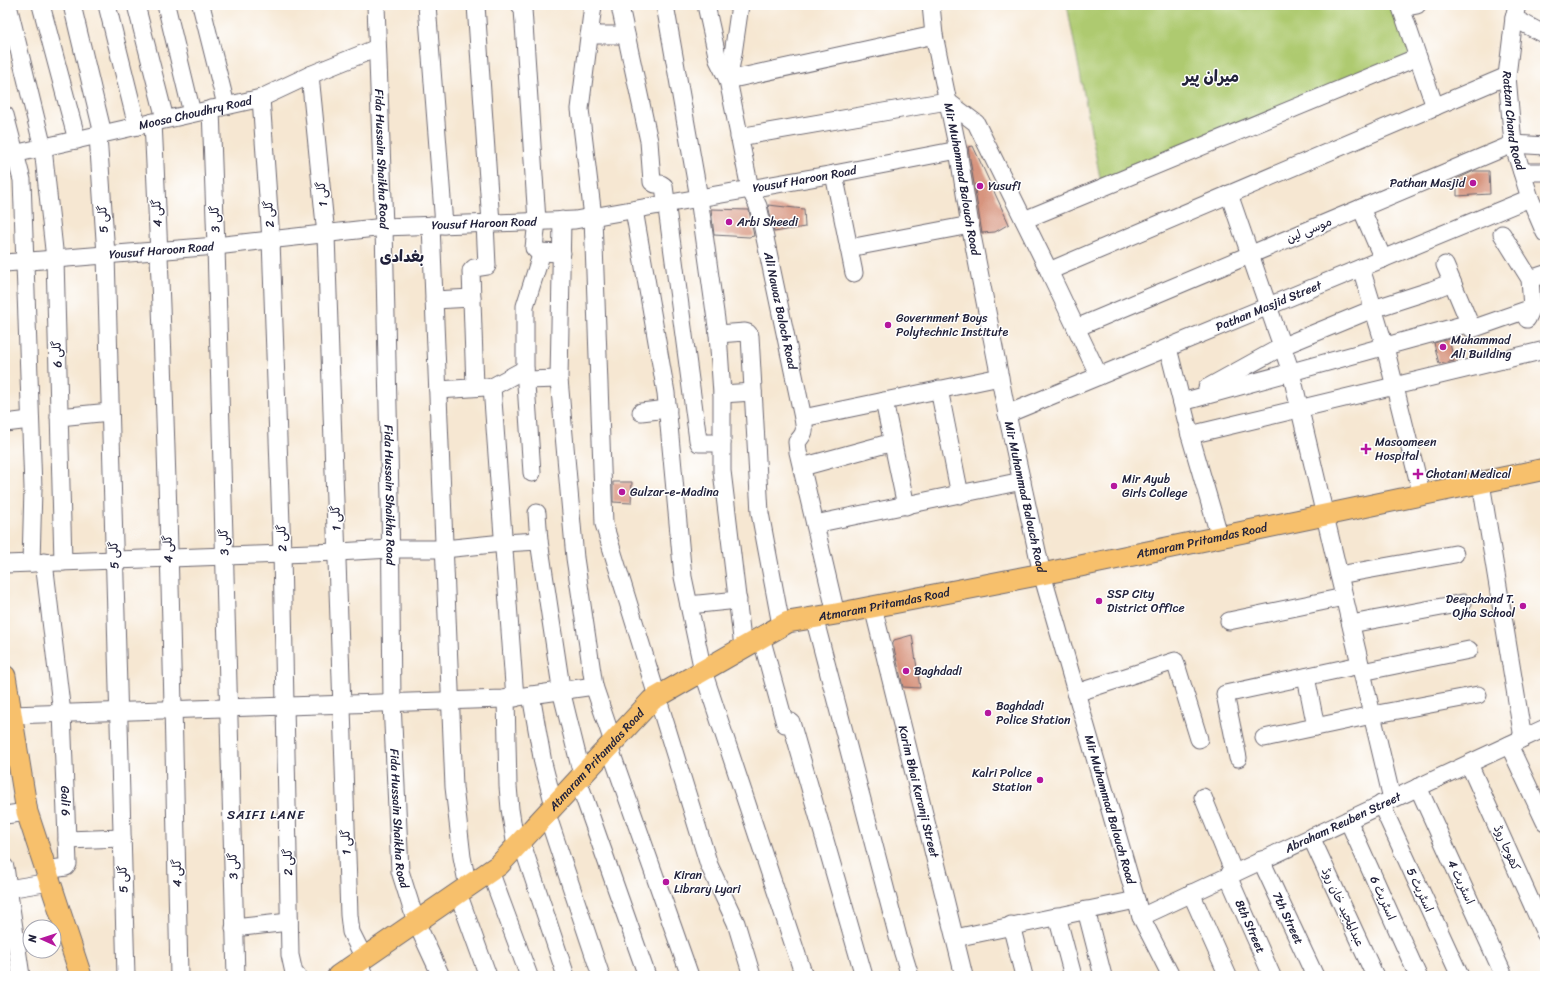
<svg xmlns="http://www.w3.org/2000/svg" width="1550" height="981" viewBox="0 0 1550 981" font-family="Sriracha,'Playpen Sans Arabic',sans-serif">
  <rect width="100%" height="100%" fill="#fff"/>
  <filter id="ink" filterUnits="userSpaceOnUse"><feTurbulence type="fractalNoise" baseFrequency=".025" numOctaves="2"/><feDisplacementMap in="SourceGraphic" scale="8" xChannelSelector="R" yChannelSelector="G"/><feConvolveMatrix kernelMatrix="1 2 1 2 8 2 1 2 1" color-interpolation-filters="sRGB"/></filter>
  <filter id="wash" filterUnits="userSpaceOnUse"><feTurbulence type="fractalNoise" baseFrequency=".012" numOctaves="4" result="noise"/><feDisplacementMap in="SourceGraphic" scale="16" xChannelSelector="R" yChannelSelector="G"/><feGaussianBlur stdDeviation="0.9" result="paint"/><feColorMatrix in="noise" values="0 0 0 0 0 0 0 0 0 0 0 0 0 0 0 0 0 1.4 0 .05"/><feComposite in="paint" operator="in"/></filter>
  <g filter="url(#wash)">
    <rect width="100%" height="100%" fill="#f6e7d2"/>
    <polygon fill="#aeca70" stroke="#687656" points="1067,5 1400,5 1418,57 1101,183"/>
    <g id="blocks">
      <g fill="#d7947e">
        <polygon points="973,146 1009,224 995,232 982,233 968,147"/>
        <polygon points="1474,171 1489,171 1490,194 1457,196 1457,179"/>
        <polygon points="768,205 804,209 805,227 774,232"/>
        <polygon points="711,209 749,210 754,236 749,237 714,235"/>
        <polygon points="1449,339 1454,361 1439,364 1434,343"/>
        <polygon points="613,482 632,482 631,503 613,502"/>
        <polygon points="912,635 920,688 903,687 893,644 894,640"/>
      </g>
    </g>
  </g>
  <g filter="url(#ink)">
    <use href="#blocks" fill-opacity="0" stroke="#6c6770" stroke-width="1"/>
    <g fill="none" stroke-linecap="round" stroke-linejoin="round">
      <g stroke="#6c6770" stroke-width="19">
        <g id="minor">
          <polyline points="8,5 43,148 55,259 63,562"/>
          <polyline points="41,5 77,140"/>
          <polyline points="72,5 103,134"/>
          <polyline points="107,5 137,126"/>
          <polyline points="136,5 165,119"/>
          <polyline points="166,5 192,113"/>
          <polyline points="201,5 226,105"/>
          <path id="s1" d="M376,5l8,222 6,271 2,205 8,168 16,51 25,54"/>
          <polyline points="427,5 444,225"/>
          <polyline points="476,5 491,223"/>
          <polyline points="520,5 523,9 537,221 534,248 538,252 562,253"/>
          <polyline points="593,5 580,109 593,217 604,524 709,865 736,923 752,976"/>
          <polyline points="621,5 621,11 649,141 652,182 655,184 661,184 664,186 698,440 699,443 722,443"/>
          <polyline points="665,5 699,198 718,334 722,394 722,471 743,647"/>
          <polyline points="706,5 718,60 728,80 934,35"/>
          <path id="s2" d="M740,5l-7,49 -5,26 22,109 8,17 3,13 42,199c2,12 3,14 -6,24l1,10 38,162"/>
          <path id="s3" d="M931,5l3,30 24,115 12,75 37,189 35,160 99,343 30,59"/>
          <polyline points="1400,5 1435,107"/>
          <path id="s4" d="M1517,5l-3,13 -7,58 6,68 17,54 15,35"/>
          <polyline points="1402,8 1417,5"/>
          <polyline points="1514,18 1545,35"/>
          <polyline points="589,35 626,35"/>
          <polyline points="310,75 326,235 349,915 351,932 364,958"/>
          <polyline points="261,98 271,240 282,553 290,955 294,973 297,976"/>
          <polyline points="211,109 216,246 236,976"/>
          <polyline points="5,115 22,180 33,488 31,563"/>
          <path d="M153,122c14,285 20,569 26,854"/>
          <polyline points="98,135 106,255 126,976"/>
          <polyline points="739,137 947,101 976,123 1049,271 1507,76"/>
          <path id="s5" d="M5,156l256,-58 49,-23 67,-27"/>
          <polyline points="1522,172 1545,172"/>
          <polyline points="834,174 854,273"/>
          <polyline points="1229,194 1291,372 1392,799"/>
          <polyline points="1361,208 1383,259"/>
          <polyline points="634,210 666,393 683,577 703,671 804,976"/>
          <polyline points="562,220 559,379 575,558 594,686 613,742"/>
          <polyline points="1024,220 1418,57"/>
          <polyline points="431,225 454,787 462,857 468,887"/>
          <polyline points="1502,234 1530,279 1532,308 1527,319"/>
          <polyline points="849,248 970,225"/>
          <path id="s6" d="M5,263l211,-17 168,-19 191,-7 259,-46 124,-24"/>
          <polyline points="1445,265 1472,329 1532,308"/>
          <polyline points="1361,268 1385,347 1422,496"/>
          <polyline points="1049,271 1099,376"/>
          <polyline points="1530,279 1545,274"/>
          <polyline points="434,300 472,298"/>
          <polyline points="1076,328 1513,144 1545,146"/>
          <polyline points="718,334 745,332 748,333 750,336 760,513 781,625"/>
          <polyline points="1168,348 1190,435 1220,538"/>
          <polyline points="526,380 559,379"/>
          <polyline points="475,387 471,271 474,268 487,266 485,223"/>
          <polyline points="1207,388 1283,346 1373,309 1432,290 1452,282"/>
          <polyline points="939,389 960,495"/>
          <polyline points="438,390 486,387"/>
          <polyline points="722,394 753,392"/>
          <polyline points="884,401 906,506"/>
          <polyline points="1182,402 1470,323"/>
          <polyline points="641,412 668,409"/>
          <path id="s7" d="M1007,414l523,-216"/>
          <polyline points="59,417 110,412"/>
          <polyline points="803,418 1000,377"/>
          <polyline points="5,423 30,420"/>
          <polyline points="1190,435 1545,350"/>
          <polyline points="802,467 893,442"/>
          <polyline points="532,473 525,369 525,306 542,252"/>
          <polyline points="1481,483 1523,738"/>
          <polyline points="537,513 539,541 562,694 582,775"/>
          <polyline points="815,524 1022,481"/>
          <path id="s8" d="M44,562l18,151 6,151 -2,3 -20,3"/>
          <polyline points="5,564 338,552 391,549 444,549 503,543 539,541"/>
          <polyline points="1339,575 1455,554"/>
          <polyline points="689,605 738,600"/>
          <path id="s9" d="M873,607l91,369"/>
          <polyline points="814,617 898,937 910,976"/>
          <polyline points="1229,621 1344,597"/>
          <polyline points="1351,624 1463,603"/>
          <polyline points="761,637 785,724 791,722 864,976"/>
          <polyline points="1362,672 1469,650"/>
          <polyline points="1306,677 1316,727"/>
          <polyline points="1076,693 1175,661 1199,739"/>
          <polyline points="531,695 543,763 554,806"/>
          <polyline points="515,698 492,387 525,369"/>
          <polyline points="506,699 508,786 510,809 516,847"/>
          <polyline points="11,715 503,699 594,686"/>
          <polyline points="1264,738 1372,715 1478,695"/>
          <polyline points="1509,745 1545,822"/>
          <polyline points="609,746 690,976"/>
          <polyline points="1238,758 1225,694 1360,665"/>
          <polyline points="1469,764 1545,933"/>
          <polyline points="578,780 647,976"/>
          <polyline points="1418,787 1504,976"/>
          <polyline points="1203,797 1234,873"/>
          <polyline points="1381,804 1460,976"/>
          <polyline points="547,814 601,976"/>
          <polyline points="5,815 27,812"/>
          <polyline points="1348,820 1418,976"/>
          <polyline points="1311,837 1375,976"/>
          <polyline points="67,840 122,838"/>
          <polyline points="521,841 566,976"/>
          <path id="s10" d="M1261,860l54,116"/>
          <polyline points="5,867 21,976"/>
          <polyline points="490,871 529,976"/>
          <path id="s11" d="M1228,876l44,100"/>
          <polyline points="8,889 50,882"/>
          <polyline points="458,893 488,976"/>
          <polyline points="1191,893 1228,976"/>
          <polyline points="1086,910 1103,976"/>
          <polyline points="1057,916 1073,976"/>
          <path id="s12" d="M1141,917l404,-189"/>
          <polyline points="1011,925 1024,976"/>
          <polyline points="234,928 289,922"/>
          <polyline points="955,938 1136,900"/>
          <polyline points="359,962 364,976"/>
        </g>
      </g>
      <g stroke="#6c6770" stroke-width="23">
        <g id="major">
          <polyline points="5,676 27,812 81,976"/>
          <path id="s13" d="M338,976l161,-111 153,-165 136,-78 48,-8 206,-40 503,-105"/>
        </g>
      </g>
      <use href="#minor" stroke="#fff" stroke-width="17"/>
      <use href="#major" stroke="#f7c06c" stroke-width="21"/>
    </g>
  </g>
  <g fill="#b5179e" stroke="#fff" stroke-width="1.5">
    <circle cx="1473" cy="183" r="4"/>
    <circle cx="980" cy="186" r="4"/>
    <circle cx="729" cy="222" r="4"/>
    <circle cx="888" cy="325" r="4"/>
    <circle cx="1443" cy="347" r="4"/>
    <path d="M1364 443h4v4h4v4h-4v4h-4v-4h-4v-4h4z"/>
    <path d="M1416 468h4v4h4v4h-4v4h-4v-4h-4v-4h4z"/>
    <circle cx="1114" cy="486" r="4"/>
    <circle cx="622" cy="492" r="4"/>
    <circle cx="1099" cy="601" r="4"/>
    <circle cx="1523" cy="606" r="4"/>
    <circle cx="906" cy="671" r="4"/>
    <circle cx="988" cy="713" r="4"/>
    <circle cx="1040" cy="780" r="4"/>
    <circle cx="666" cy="882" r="4"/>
  </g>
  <g text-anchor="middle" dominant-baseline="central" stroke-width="3" stroke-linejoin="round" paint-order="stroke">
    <g font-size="12" fill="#22223b" stroke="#fff">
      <text stroke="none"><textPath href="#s5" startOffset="195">Moosa Choudhry Road</textPath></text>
      <text stroke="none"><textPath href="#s4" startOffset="117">Rattan Chand Road</textPath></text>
      <text stroke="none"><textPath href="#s1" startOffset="154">Fida Hussain Shaikha Road</textPath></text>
      <text stroke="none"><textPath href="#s6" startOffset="805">Yousuf Haroon Road</textPath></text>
      <text stroke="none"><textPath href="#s3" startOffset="177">Mir Muhammad Balouch Road</textPath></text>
      <text transform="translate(322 194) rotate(-96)">گلی 1</text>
      <text transform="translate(157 213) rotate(-93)">گلی 4</text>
      <text transform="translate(269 214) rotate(-94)">گلی 2</text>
      <text transform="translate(103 219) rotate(-93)">گلی 5</text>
      <text transform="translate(215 219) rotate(-92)">گلی 3</text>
      <text stroke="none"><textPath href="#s6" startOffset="481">Yousuf Haroon Road</textPath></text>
      <text transform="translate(1309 230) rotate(-23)">موسی لین</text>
      <text stroke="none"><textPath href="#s6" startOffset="157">Yousuf Haroon Road</textPath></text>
      <text stroke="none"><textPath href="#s7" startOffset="283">Pathan Masjid Street</textPath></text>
      <text stroke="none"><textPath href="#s2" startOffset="313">Ali Nawaz Baloch Road</textPath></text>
      <text transform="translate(57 354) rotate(-92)">گلی 6</text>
      <text stroke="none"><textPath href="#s1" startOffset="490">Fida Hussain Shaikha Road</textPath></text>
      <text stroke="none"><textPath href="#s3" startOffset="501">Mir Muhammad Balouch Road</textPath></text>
      <text transform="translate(336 518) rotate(-92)">گلی 1</text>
      <text transform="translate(282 538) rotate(-92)">گلی 2</text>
      <text stroke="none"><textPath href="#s13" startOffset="999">Atmaram Pritamdas Road</textPath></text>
      <text transform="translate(224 542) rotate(-92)">گلی 3</text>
      <text transform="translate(168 549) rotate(-92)">گلی 4</text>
      <text transform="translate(114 555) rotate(-92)">گلی 5</text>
      <text stroke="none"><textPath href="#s13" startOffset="675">Atmaram Pritamdas Road</textPath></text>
      <text stroke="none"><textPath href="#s13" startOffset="339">Atmaram Pritamdas Road</textPath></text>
      <text stroke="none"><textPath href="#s9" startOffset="190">Karim Bhai Karanji Street</textPath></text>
      <text stroke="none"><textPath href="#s8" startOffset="240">Gali 6</textPath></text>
      <text stroke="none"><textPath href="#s3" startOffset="825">Mir Muhammad Balouch Road</textPath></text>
      <text stroke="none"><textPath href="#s1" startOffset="814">Fida Hussain Shaikha Road</textPath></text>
      <text stroke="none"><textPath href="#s12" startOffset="223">Abraham Reuben Street</textPath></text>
      <text transform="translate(346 842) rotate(-92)">گلی 1</text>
      <text transform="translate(1507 848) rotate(66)">کھوجا روڈ</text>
      <text transform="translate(288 862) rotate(-91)">گلی 2</text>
      <text transform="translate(233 866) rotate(-92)">گلی 3</text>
      <text transform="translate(177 873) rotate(-91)">گلی 4</text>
      <text transform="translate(123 879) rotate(-92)">گلی 5</text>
      <text transform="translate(1461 882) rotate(65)">اسٹریٹ 4</text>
      <text transform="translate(1420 890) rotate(65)">اسٹریٹ 5</text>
      <text transform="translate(1383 898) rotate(66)">اسٹریٹ 6</text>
      <text transform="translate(1343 907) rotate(65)">عبدالمجید خان روڈ</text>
      <text stroke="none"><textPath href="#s10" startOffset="64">7th Street</textPath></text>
      <text stroke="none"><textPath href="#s11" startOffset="55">8th Street</textPath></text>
    </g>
    <g font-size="12" fill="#22223b" stroke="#fff" text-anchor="start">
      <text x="1465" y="183" text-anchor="end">Pathan Masjid</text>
      <text x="988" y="186">Yusufi</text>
      <text x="737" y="222">Arbi Sheedi</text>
      <text x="896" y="318">Government Boys<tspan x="896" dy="14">Polytechnic Institute</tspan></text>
      <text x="1451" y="340">Muhammad<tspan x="1451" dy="14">Ali Building</tspan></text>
      <text x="1375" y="442">Masoomeen<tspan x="1375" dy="14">Hospital</tspan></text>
      <text x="1426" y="474">Chotani Medical</text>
      <text x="1122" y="479">Mir Ayub<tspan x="1122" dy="14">Girls College</tspan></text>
      <text x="630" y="492">Gulzar-e-Madina</text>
      <text x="1107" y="594">SSP City<tspan x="1107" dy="14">District Office</tspan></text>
      <text x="1515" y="599" text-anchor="end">Deepchand T.<tspan x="1515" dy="14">Ojha School</tspan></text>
      <text x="914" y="671">Baghdadi</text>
      <text x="996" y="706">Baghdadi<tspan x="996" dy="14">Police Station</tspan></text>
      <text x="1032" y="773" text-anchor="end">Kalri Police<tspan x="1032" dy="14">Station</tspan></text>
      <text x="674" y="875">Kiran<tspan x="674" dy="14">Library Lyari</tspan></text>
    </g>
    <g font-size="13" letter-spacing="1" fill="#22223b" stroke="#fff">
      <text x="266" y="814">SAIFI LANE</text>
    </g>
    <g font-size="16" font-weight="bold" fill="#22223b" stroke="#fff">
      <text x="1211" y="76">میران پیر</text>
      <text x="402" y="256">بغدادی</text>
    </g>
  </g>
  <rect width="1550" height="981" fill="none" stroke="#fff" stroke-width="20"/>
  <g transform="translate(42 939) rotate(273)"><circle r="19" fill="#ffffff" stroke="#a7a7b1"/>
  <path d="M0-3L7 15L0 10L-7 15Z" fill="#b5179e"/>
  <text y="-6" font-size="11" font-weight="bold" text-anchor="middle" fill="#22223b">N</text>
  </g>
</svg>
